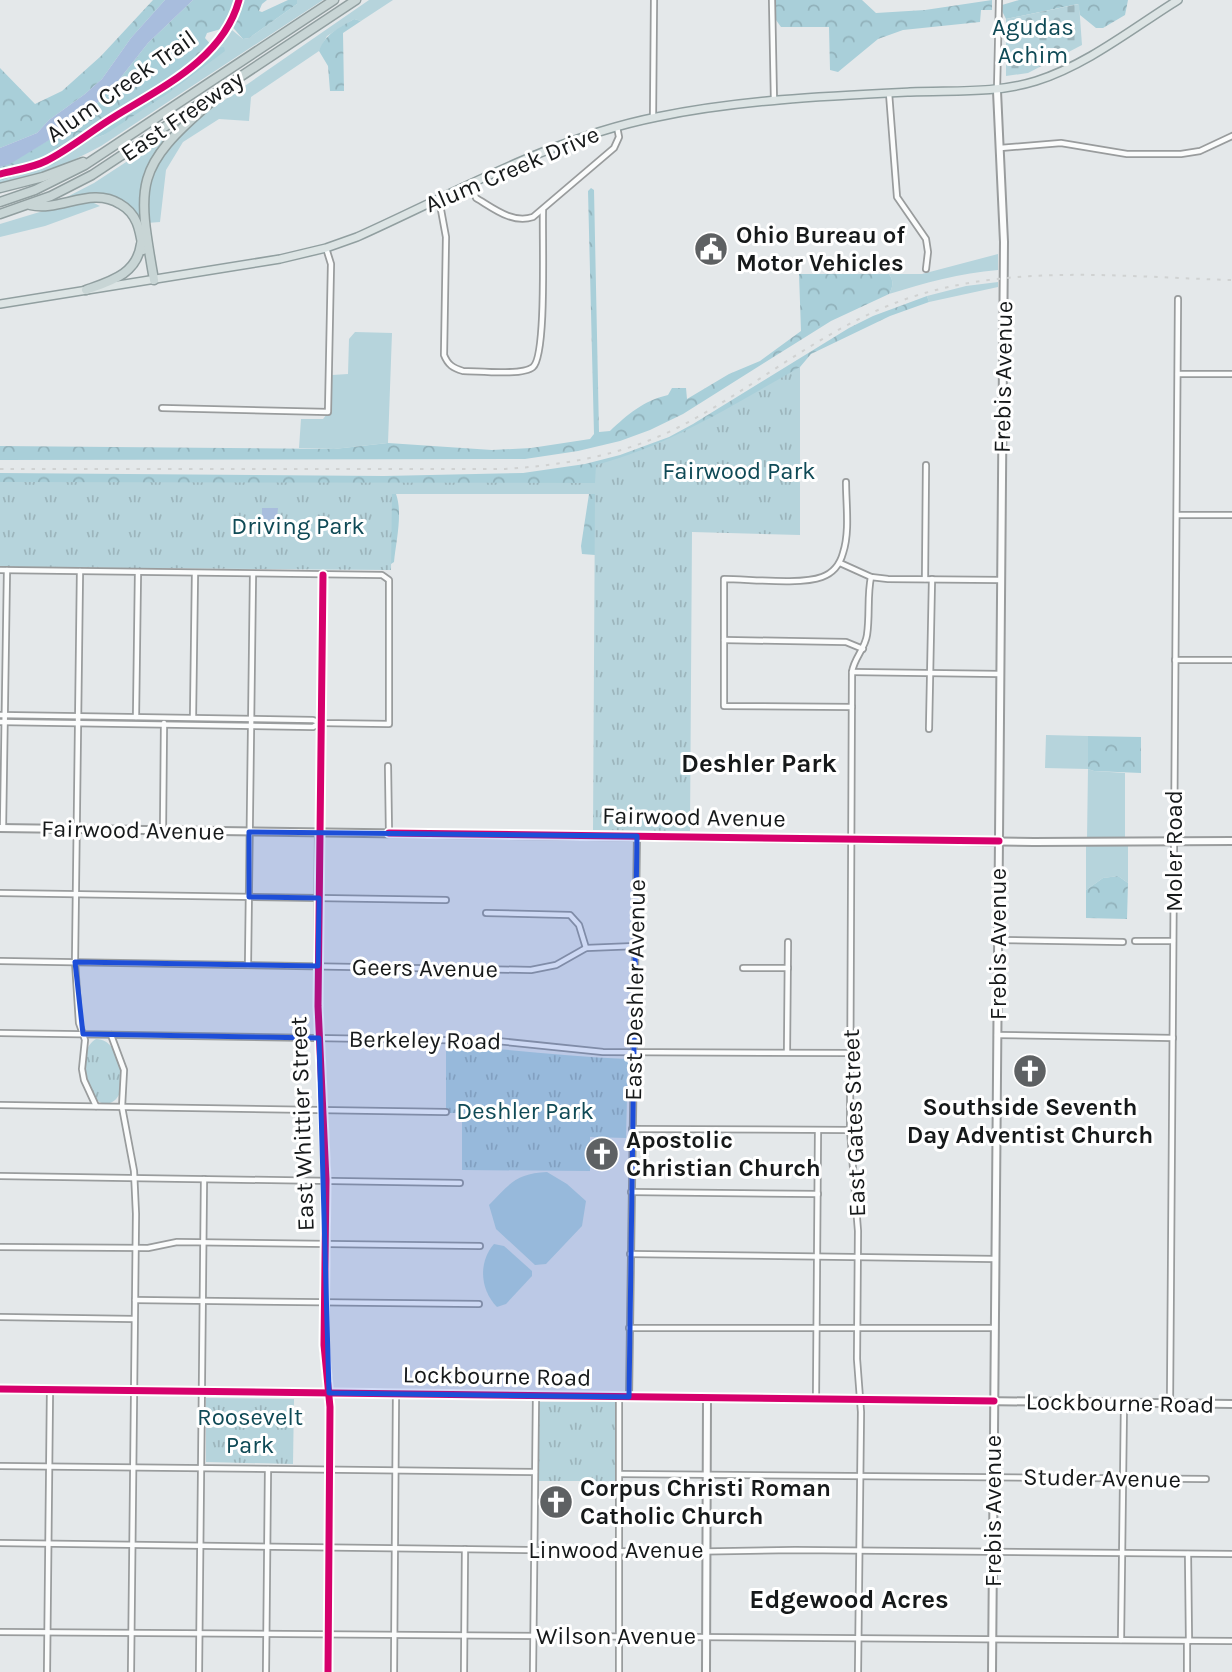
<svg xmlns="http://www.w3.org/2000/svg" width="1232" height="1672" viewBox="0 0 1232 1672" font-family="Karla,sans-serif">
  <defs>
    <pattern id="forest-crowns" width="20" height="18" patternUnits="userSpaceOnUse" patternTransform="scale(1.75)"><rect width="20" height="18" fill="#a9cfd9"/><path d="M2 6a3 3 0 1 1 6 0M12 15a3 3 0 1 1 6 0" fill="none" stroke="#91b1ba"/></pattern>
    <pattern id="cemetery-stones" width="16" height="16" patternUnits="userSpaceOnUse" patternTransform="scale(1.75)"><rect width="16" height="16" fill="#b6d4dc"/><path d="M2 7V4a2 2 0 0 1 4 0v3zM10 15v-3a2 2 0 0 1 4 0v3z" fill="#9cb5bc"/></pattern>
    <pattern id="park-tufts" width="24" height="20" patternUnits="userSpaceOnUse" patternTransform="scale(1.75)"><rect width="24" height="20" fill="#b6d4dc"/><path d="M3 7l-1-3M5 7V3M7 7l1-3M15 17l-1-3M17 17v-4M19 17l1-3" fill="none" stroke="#9cb5bc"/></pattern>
  </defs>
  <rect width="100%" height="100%" fill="#e4e8ea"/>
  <g fill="#b6d4dc">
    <path d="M297,0h26l-222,146c-33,18 -65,31 -101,39v-4l44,-13 39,-26 21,-7 110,-87 18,-24v6l11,9 6,-1 48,-34z"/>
    <polygon points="369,0 393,0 361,21 354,19 327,36 319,51 251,97 249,121 219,119 183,142 166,170 160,222 147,223 146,188 161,155 194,121"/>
    <path d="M172,132c-5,12 -18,24 -25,37 -9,17 -7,36 -5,55l-24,-25 -54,2 -1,-2 31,-16z"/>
    <polygon points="92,202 100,206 45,226 0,237 0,224 43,211"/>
    <path d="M998,254v16c-38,3 -73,13 -109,24 4,-7 5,-13 0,-20h33z"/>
    <polygon points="998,282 998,287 929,302 927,296 966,286"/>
    <polygon points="355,332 392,333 388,443 334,449 299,448 301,419 323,419 331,409 332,375 348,374 349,339"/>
    <polygon points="1046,735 1088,736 1088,769 1094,771 1125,773 1125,838 1087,839 1088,769 1045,768"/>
    <polygon points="1086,845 1128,846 1128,883 1118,876 1103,878 1086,890"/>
    <path d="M547,1172l20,12 19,17 -4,25 -36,38 -11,1 -39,-36 -7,-24c20,-21 28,-32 58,-33z"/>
    <path d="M494,1244l10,2 28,25v5l-26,28 -9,3c-17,-17 -19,-45 -3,-63z"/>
  </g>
  <g fill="url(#forest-crowns)">
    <polygon points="153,0 165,0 131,38 102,79 85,94 49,120 37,133 0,148 0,68 35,104 62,91 101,56"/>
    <polygon points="193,0 267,0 262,4 259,11 262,12 288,0 297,0 297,4 249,38 243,39 229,23 221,29 207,33 205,38 214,48 224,47 225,51 170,92 104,135 83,142 54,164 0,181 0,167 10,163 77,123 114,86 148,43"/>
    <polygon points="775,0 862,0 876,13 925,10 992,0 992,10 981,10 980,22 903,30 878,39 838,72 830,70 829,27 781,27 776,20"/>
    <polygon points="1019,0 1128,0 1125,15 1103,28 1096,28 1080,15 1078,4 1006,19 1002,11 1002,5"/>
    <path d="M354,19l7,2 -18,12 1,58h-14l-2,-25 -9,-15c6,-17 20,-23 35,-32z"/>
    <path d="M591,188l3,2 5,242 11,-1c18,-17 33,-30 58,-36l4,-7h14l1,11 42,-25 31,-13 41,-30 -2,-57h90c5,7 4,13 0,20l-58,27 -148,93 -33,16 -30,11 -42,10 -53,8 -525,1v-14l334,3 54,-6 104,7 39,-2 59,-9 4,-5 -6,-243z"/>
    <path d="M927,296l2,6 -39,14 -79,38 -11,13v7l-205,171v10l-13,-1 -1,-8 8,-52h-193c7,19 0,47 -2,68l-3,2 -391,-81v-10l384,3 139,-3 62,-9 35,-9 49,-18 24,-13 156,-96 24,-12z"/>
    <polygon points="1088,736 1141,737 1141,773 1094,771 1088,769"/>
    <polygon points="1118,876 1128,883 1127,919 1086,918 1086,890 1103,878"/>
  </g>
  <polygon fill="url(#cemetery-stones)" points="1079,4 1082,45 1028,73 1006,76 1006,19"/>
  <g fill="url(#park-tufts)">
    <path d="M800,367v168l-108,-3 -2,299 -97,-1 2,-336h-203l-1,76 -391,-3v-85l595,1 1,-18c74,-20 137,-60 204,-98z"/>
    <path d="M96,1039c26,-1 36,58 14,64 -24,7 -37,-51 -14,-64z"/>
    <path d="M446,1046c61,2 121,11 182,13l-2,79 -36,-1v34l-128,-1v-57h-16z"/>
    <polygon points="206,1398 294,1399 293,1464 206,1462"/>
    <rect x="539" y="1402" width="77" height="79"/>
  </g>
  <g fill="#a8bddd">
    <polygon points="165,0 193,0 148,43 114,86 77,123 10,164 0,167 0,148 37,133 49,120 85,94 102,79 131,38"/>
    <polygon points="262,508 278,508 276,527 272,527 269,522 269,531 257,527 257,520 262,520"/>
  </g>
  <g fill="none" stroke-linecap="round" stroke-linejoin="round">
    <g stroke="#999c9d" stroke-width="8">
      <g id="street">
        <polyline points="772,0 774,101"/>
        <polyline points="997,90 999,0"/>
        <polyline points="889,93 897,197 926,239 928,252 926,269"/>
        <polyline points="653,118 654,0"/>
        <polyline points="1000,148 1061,143 1127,154 1181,154 1200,151 1232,136"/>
        <path d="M471,184l5,14c17,10 36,26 57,19l81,-69 5,-11 -2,-10"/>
        <path d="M439,199l7,38 -2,118c4,10 9,13 19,16 15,0 60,5 70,-4 14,-12 9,-132 10,-157"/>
        <polyline points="1178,374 1232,374"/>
        <polyline points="162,408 328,412 331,264 326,248"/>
        <path d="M846,482c0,22 4,50 -3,71 -3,11 -10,20 -21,24 -20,8 -74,2 -98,2v127l128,1"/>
        <polyline points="1177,515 1232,515"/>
        <polyline points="840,563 871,577 888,579 1001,580"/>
        <polyline points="0,570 382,575 389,580 389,724 321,723 313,720 0,715"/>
        <polyline points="80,571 75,962 79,1023 85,1040 82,1069 84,1080 96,1106"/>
        <polyline points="925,579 926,465"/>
        <polyline points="724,640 846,642 863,649"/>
        <polyline points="1175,660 1232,660"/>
        <polyline points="852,672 1000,674"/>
        <polyline points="136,717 138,572"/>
        <polyline points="193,717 195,573"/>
        <polyline points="0,722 313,727 320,723"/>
        <polyline points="929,729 932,579"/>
        <polyline points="388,766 389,833"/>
        <polyline points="3,828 7,570"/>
        <polyline points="163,830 164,723"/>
        <polyline points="319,832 323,575"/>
        <polyline points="0,893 446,900"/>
        <polyline points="486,913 570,915 579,925 586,948"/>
        <polyline points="998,940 1123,942"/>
        <polyline points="1135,941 1173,941"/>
        <polyline points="0,961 531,970 556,965 586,948 636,946"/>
        <polyline points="248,965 253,574"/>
        <polyline points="743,968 788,968"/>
        <polyline points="0,1033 497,1041 603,1052 850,1053"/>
        <polyline points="111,1035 124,1070 122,1107 134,1171 136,1214 131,1672"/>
        <polyline points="997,1035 1173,1038"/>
        <polyline points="787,1052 788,942"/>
        <polyline points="0,1105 446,1112"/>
        <polyline points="632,1129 850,1130"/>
        <polyline points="0,1176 460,1183"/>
        <polyline points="631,1192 818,1194"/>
        <polyline points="0,1247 148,1248 177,1242 480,1246"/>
        <polyline points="630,1254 995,1259"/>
        <polyline points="135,1300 479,1304"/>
        <polyline points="0,1317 134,1319"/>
        <polyline points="629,1328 995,1328"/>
        <polyline points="629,1397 637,836"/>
        <polyline points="816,1399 818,1131"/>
        <polyline points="1170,1403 1178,299"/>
        <polyline points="0,1466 535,1472"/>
        <polyline points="620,1474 1206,1479"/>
        <polyline points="0,1543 675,1552 795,1550 1232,1554"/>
        <polyline points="1188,1554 1189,1641"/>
        <polyline points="0,1632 1232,1641"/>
        <polyline points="1121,1640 1124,1403"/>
        <polyline points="1187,1641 1187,1672"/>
        <polyline points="47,1672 50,1390"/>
        <polyline points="199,1672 204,1179"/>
        <polyline points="266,1672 268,1469"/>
        <polyline points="394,1672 396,1394"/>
        <polyline points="464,1672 465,1549"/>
        <polyline points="533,1672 536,1396"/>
        <polyline points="619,1672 619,1397"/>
        <path d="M858,1672l3,-260 -4,-53 1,-128 -8,-101 2,-458c2,-14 13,-23 15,-37 3,-20 0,-39 4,-58"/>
      </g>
    </g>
    <g stroke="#999c9d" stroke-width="10">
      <g id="secondary">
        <polyline points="0,828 1034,842 1232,841"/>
        <polyline points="319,832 318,1006 326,1180 324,1345 330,1407 328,1672"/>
        <polyline points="0,1389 1232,1404"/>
        <polyline points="706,1672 707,1398"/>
        <polyline points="992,1672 1004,242 997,91"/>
      </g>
    </g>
    <g stroke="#919fa0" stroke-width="10">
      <path id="primary" d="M0,304l280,-45 46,-11 31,-11c98,-44 194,-99 300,-120 82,-17 169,-21 253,-25 43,-2 84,2 126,-11 51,-16 97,-53 142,-81"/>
    </g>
    <g stroke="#919fa0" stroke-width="11">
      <g id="highway">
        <polyline points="0,188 43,177 83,162"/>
        <polyline points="0,202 35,190 85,165 334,0"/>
        <path d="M30,205c30,7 61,-19 90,-1 18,10 20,27 23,46"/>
        <polyline points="0,214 51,196 92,175 356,0"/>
        <path d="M154,280c-17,-97 -20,-112 57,-178"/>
        <path d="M86,290c25,-9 51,-16 55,-46"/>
      </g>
    </g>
    <use href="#street" stroke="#fbfcfc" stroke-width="4.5"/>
    <use href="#secondary" stroke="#fbfcfc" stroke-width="6"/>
    <use href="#primary" stroke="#dce4e4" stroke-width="7"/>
    <use href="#highway" stroke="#c8d5d5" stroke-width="8"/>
    <path stroke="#d0d2d2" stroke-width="2" stroke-dasharray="3.5 7" stroke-linecap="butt" d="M0,469h505c61,-4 119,-14 174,-42 74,-38 138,-94 216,-124 107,-41 225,-26 337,-23"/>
    <g stroke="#fff" stroke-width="11">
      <g id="cycleway">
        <path d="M0,174c15,-4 32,-6 46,-13 24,-12 45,-30 68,-44 48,-30 109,-58 125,-117"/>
        <polyline points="323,575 318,1006 326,1180 324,1345 330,1407 328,1672"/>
        <polyline points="389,833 999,841"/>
        <polyline points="0,1389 994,1401"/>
      </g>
    </g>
    <use href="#cycleway" stroke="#d6006c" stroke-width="7"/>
  </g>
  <path fill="#1d4ed8" fill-opacity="0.2" stroke="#1d4ed8" stroke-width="5" stroke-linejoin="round" d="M249,832l388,4 -8,561 -300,-4 -10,-355 -236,-4 -8,-72 243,4 1,-68 -70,-1z"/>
  <defs>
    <g id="civic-disc" transform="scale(1.75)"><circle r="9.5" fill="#5e6163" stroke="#fff"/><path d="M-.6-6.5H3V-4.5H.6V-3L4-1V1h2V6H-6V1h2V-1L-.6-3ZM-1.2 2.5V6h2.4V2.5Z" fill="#fff"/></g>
    <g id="church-disc" transform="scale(1.75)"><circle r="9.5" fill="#5e6163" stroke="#fff"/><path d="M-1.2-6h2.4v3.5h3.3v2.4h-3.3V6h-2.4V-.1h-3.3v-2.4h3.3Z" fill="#fff"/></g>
  </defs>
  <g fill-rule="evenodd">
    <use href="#civic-disc" x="711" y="249"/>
    <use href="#church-disc" x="1030" y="1071"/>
    <use href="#church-disc" x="602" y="1154"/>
    <use href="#church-disc" x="556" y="1502"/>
  </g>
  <g text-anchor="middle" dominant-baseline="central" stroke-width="6" stroke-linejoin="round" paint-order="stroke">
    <g font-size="24" fill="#0f4a56" stroke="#fff">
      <text x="1033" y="27">Agudas<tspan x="1033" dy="28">Achim</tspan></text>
      <text x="739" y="471">Fairwood Park</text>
      <text x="298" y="526">Driving Park</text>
      <text x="525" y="1111">Deshler Park</text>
      <text x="250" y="1417">Roosevelt<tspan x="250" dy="28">Park</tspan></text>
    </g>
    <g font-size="24" fill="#16191a" stroke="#fff">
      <text transform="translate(121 86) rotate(-35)">Alum Creek Trail</text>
      <text transform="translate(182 116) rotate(-34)">East Freeway</text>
      <text transform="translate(512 169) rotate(-23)">Alum Creek Drive</text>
      <text transform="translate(1003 377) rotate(-89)">Frebis Avenue</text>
      <text transform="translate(694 817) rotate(1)">Fairwood Avenue</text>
      <text transform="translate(133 830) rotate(1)">Fairwood Avenue</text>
      <text transform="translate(1174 851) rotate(-90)">Moler Road</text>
      <text transform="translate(998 944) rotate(-90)">Frebis Avenue</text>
      <text transform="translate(425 968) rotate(1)">Geers Avenue</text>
      <text transform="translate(635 990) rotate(-89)">East Deshler Avenue</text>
      <text transform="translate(425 1040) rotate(1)">Berkeley Road</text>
      <text transform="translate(854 1123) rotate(-92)">East Gates Street</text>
      <text transform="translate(302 1124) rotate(-92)">East Whittier Street</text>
      <text transform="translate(497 1376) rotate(1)">Lockbourne Road</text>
      <text transform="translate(1120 1403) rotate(1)">Lockbourne Road</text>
      <text transform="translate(1102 1478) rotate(1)">Studer Avenue</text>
      <text transform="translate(993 1511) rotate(-90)">Frebis Avenue</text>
      <text x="616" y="1550">Linwood Avenue</text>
      <text x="616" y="1636">Wilson Avenue</text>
    </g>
    <g font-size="24" font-weight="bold" fill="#16191a" stroke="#fff" text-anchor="start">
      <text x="736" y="235">Ohio Bureau of<tspan x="736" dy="28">Motor Vehicles</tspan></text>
      <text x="1030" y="1107" text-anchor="middle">Southside Seventh<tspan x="1030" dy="28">Day Adventist Church</tspan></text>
      <text x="626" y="1140">Apostolic<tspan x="626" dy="28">Christian Church</tspan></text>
      <text x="580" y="1488">Corpus Christi Roman<tspan x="580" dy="28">Catholic Church</tspan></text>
    </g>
    <g font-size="26" font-weight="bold" fill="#16191a" stroke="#fff">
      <text x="759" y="763">Deshler Park</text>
      <text x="849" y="1599">Edgewood Acres</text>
    </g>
  </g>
</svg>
